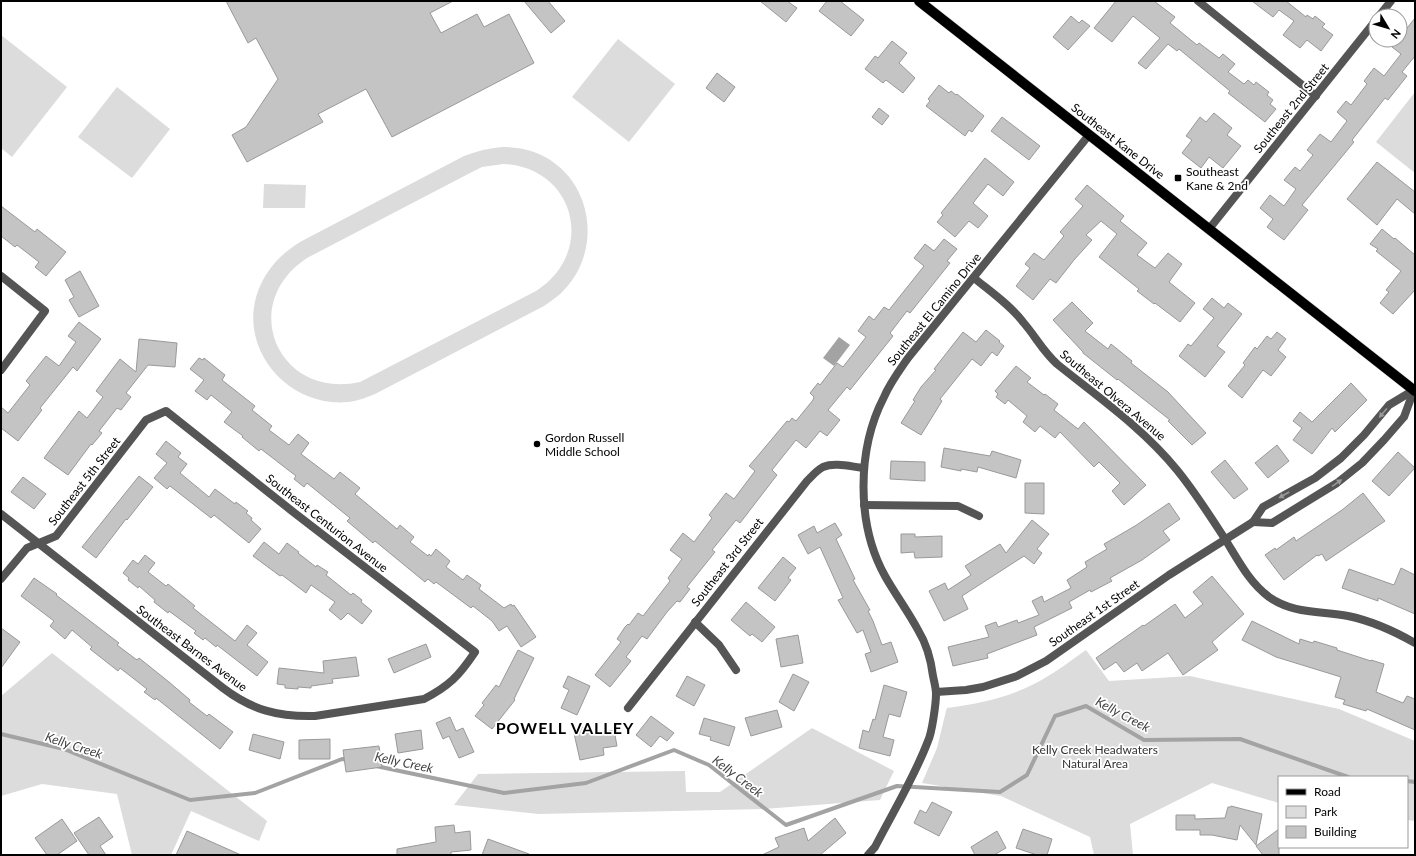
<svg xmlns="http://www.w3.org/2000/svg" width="1416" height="856" viewBox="0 0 1416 856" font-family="Lato,sans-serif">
  <rect width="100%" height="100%" fill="#fff"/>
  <g fill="#dcdcdc" fill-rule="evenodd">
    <polygon points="1,35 67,87 12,157 1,148"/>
    <polygon points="618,39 675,84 629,142 572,97"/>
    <polygon points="117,87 170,129 132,178 78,137"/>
    <polygon points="1415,92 1415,173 1376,142"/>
    <path d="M502,147c14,0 27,2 39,8 51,24 62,93 24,134 -6,7 -14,12 -21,17l-167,87c-9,4 -19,8 -29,9 -63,6 -115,-59 -87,-118 9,-19 22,-31 39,-42l164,-86c13,-5 25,-8 38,-9zM503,164c72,3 94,88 33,127l-176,91c-82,18 -123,-78 -53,-124l165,-86 10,-5z"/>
    <polygon points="264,184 306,185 305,208 263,208"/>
    <path d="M1086,650l23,31 81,-5 149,33 76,32v80l-8,-1v-43h-128v26l-67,-20 -82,41 3,31h-39l-4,-18 -89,-41 -79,-13 15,-35 9,-37 1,-3c30,-4 60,-10 87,-24 18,-9 35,-22 52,-34z"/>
    <polygon points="52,653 267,821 259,841 191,811 171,855 132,855 117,794 42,784 1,796 1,696"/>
    <polygon points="812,728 894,771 880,800 764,809 539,814 454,805 478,774 685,771 686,792 720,792"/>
  </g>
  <polygon fill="#a3a3a3" points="839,337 850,345 834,366 823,358"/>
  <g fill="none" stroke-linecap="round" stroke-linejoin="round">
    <g stroke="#a3a3a3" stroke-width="4">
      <polyline points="1,734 64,749 190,800 255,793 342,759 348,760"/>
      <polyline points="376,766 504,793 586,783 674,750 709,765 786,825 897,786 1000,792 1027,775 1055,716 1086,706 1144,740 1240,739 1348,777"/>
      <polyline points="1407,781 1415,782"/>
    </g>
  </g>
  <g fill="#c4c4c4" stroke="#999">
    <polygon points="226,1 453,1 430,13 441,33 477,14 484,27 509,14 534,63 392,137 366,89 318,114 323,122 247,162 232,135 246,127 278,79 256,38 248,43"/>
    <polygon points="524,1 548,1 565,21 551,33"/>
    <polygon points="760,1 787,1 797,8 786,22"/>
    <polygon points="827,1 840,1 864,20 851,36 819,11"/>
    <polygon points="1116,1 1154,1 1175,17 1170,23 1197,45 1199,43 1219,58 1223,54 1235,64 1228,72 1244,84 1248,80 1254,85 1256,82 1269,92 1267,95 1273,100 1270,104 1276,109 1265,122 1228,93 1230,91 1179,49 1177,51 1168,44 1146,69 1138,63 1160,38 1133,16 1112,42 1094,28"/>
    <polygon points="1252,1 1286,1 1306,17 1307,15 1313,19 1315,16 1325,24 1322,27 1333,35 1321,51 1307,40 1300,48 1283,35 1294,21 1279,10 1273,17"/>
    <polygon points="1071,16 1079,23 1082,20 1090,26 1068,50 1053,37"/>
    <polygon points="1415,18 1415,56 1402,72 1407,76 1388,100 1385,98 1352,140 1354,142 1302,205 1308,210 1284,240 1267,227 1273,219 1260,208 1270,195 1284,206 1296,189 1284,180 1295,167 1300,171 1313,155 1307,150 1320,134 1331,142 1347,121 1337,112 1346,101 1351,105 1367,84 1364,81 1374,68 1384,76 1401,54 1392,47 1397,40 1400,40 1400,37"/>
    <polygon points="892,41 907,53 899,63 915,78 903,93 886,80 883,83 865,69 875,56 878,58"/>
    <polygon points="717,73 735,87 724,102 706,88"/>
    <polygon points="939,85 949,93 951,91 956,95 957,94 984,116 972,132 969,130 965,136 926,106 930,101 928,99"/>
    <polygon points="879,108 889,116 882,125 872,117"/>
    <polygon points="1214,113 1232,128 1227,135 1241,146 1223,168 1209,157 1201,168 1182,153 1192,140 1186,136 1200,117 1206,122"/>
    <polygon points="1002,117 1040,146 1029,160 991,131"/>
    <polygon points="985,158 1014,182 1003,196 988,184 973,203 988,216 978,228 969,221 955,237 937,222 943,215 941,213"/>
    <polygon points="1377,162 1415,192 1415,214 1397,199 1377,225 1347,199"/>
    <polygon points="1087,185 1124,216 1120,221 1147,243 1137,255 1155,268 1168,253 1182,264 1169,282 1195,303 1180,322 1155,303 1154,304 1137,291 1139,289 1099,257 1117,234 1101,221 1086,235 1092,240 1074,260 1056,283 1050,279 1033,300 1016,286 1030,268 1025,264 1034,253 1044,260 1064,236 1060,232 1083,206 1075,199"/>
    <polygon points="1,206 35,232 37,229 66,252 46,276 35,267 39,262 17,245 15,247 1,236"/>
    <polygon points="1382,229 1394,239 1395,238 1415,255 1415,290 1393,314 1380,303 1389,292 1386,290 1401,271 1376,251 1378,249 1370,244"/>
    <polygon points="944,239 957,249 947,261 950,263 910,313 907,311 890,333 893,336 850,390 847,387 828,410 840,420 827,436 820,431 806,448 796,440 772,470 777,475 740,523 736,520 712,550 715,552 687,587 690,589 680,602 677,601 667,612 647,639 642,636 626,657 631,661 610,687 595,675 621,642 617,639 625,627 628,624 629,625 638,613 643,616 670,581 668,578 682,559 670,550 683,533 694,542 712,518 709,515 726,493 734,499 755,471 749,466 756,458 787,421 789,422 792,418 796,421 813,400 814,397 810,393 818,383 820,385 837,363 843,367 866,337 858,331 869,316 874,320 884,307 889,310 924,266 914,258 925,244 934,251"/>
    <polygon points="80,271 99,306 79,317 69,300 74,297 65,280"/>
    <polygon points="1212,298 1224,308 1228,303 1242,314 1217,346 1225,352 1205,377 1179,356 1188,344 1191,346 1214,318 1203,309"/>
    <polygon points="1072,302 1093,323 1085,331 1108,349 1111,344 1132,361 1131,363 1168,392 1206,433 1192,445 1168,421 1170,420 1118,379 1117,380 1083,353 1083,352 1053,320"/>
    <polygon points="79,322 101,339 77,371 73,367 40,408 42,410 18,441 1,428 1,407 8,413 30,385 26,381 46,356 59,366 76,342 68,336"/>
    <polygon points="986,330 1000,341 999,342 1004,346 997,356 992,352 981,366 972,359 940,399 942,401 921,435 901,423 915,401 913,400 921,387 936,370 934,369 963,332 976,342"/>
    <polygon points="1277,332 1286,339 1278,350 1286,357 1271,376 1263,370 1242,398 1228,386 1245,365 1243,363 1255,347 1257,349 1267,336 1271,339"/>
    <polygon points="139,339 177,343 175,367 148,365 126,393 131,397 121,410 117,408 99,431 102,433 92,445 91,444 68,475 44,458 79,411 87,418 103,397 96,391 120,359 136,372"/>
    <polygon points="199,358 203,360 204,358 225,375 222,380 255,406 252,410 272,426 269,430 289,445 298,434 309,443 301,454 334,479 340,472 360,488 355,494 397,529 400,525 414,537 410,542 428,556 429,554 431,556 436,549 450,561 446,567 463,580 467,575 481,585 479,589 504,608 511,604 512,606 514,605 536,637 521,647 507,626 499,631 492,621 473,606 471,608 436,582 434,584 428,579 425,582 375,541 373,543 347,521 350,518 307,483 304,487 294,479 296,476 261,449 259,451 242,437 243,436 224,422 232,412 211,395 207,400 195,391 204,380 190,369"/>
    <polygon points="1016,366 1031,378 1027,382 1044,395 1045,394 1058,404 1054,410 1078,429 1084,422 1146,485 1124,505 1112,491 1120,483 1099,462 1094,467 1060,432 1055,438 1040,426 1035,432 1023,422 1027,416 1008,400 1005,404 996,397 998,394 995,391"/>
    <polygon points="1351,383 1367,400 1335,432 1332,428 1312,454 1293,440 1302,428 1293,421 1300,412 1312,422"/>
    <polygon points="166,441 181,453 178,457 187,464 180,473 209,497 215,489 235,504 236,502 248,511 246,513 252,518 251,520 261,529 249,543 214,515 211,518 170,486 167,489 154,478 167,463 156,454"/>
    <polygon points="1277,445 1289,461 1268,478 1255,463"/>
    <polygon points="944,448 990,456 992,451 1021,460 1016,478 978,467 977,472 961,469 961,471 941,467"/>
    <polygon points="1398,452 1415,468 1389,496 1372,481"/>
    <polygon points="1225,460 1248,489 1234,499 1211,472"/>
    <polygon points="891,461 925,462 925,481 890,479"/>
    <polygon points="139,476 153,487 127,520 126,519 96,558 82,547"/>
    <polygon points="23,477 46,494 34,509 11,492"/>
    <polygon points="1025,483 1044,483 1044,514 1025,513"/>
    <polygon points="1363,493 1385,521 1326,561 1322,554 1318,556 1317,555 1284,580 1265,555 1275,548 1276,550 1294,537 1296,541 1342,510"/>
    <polygon points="1169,503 1180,519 1163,531 1170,540 1142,560 1110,578 1112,581 1091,592 1090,590 1069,602 1072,608 1034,627 1037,635 987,654 988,658 953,666 948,647 989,637 985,626 996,622 998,627 1017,620 1018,623 1039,615 1032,601 1042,596 1044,602 1071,588 1067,580 1087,567 1085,562 1107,549 1104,544 1135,526"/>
    <polygon points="1032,520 1049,534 1037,549 1042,553 1034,564 1024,556 962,596 968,609 944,621 929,591 945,583 948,590 971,575 965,566 1000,544 1006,553"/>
    <polygon points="835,523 842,535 836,539 855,579 853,580 870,610 868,611 873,621 882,645 891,642 898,662 871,672 865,654 871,652 863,630 857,633 838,600 843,598 820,547 808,554 798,535 814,526 817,533"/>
    <polygon points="901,534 915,534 915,537 942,536 942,557 915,558 914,552 901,553"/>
    <polygon points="264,542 279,554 287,543 299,552 298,553 316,567 317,565 328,572 326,575 351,595 353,593 362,600 361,602 372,611 362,624 348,613 341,620 329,610 335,602 311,585 306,593 282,575 280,576 253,556"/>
    <polygon points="145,555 155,563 148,572 166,586 168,584 195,606 193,608 235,641 247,625 257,633 247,645 268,662 257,676 217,645 216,647 205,638 203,640 194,633 196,631 169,611 168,613 154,602 155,600 139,586 138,588 128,580 129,578 123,573 133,560 138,564"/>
    <polygon points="783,557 796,568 788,578 791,580 775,601 758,588"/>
    <polygon points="1401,568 1415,575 1415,614 1378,598 1378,601 1342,588 1349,569 1394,585"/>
    <polygon points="1212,576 1244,614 1212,642 1218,650 1183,675 1168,653 1142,671 1137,663 1124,672 1116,662 1104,670 1096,658 1143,625 1144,626 1175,604 1185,618 1203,604 1193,592"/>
    <polygon points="34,578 57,594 56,595 119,643 117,645 137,660 139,658 169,682 190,700 189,702 207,716 209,714 233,732 220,749 156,698 155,700 144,692 147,689 120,668 118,671 90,649 92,647 72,630 65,639 50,626 54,621 21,596"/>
    <polygon points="746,602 775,627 762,642 752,634 750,636 731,620"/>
    <polygon points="1252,621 1299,644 1300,639 1313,643 1314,641 1337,648 1337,650 1371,661 1371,660 1384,664 1376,692 1403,703 1407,696 1415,699 1415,730 1367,709 1366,711 1343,704 1345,700 1335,697 1341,677 1276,657 1242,640"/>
    <polygon points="1,628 20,642 1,668"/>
    <polygon points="798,635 803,663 781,667 776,639"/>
    <polygon points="426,644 431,657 394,673 388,659"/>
    <polygon points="518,650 534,658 514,699 515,700 492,729 475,716 484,705 482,703 496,685 499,687"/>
    <polygon points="356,657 359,676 332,679 333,683 311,686 311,688 298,687 298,689 285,688 285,685 277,684 279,668 324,673 323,661"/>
    <polygon points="793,674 809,682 794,711 779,702"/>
    <polygon points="568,676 590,686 577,715 561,708 569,690 563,687"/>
    <polygon points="687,676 705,685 694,706 676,696"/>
    <polygon points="884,685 907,692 900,717 889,714 883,737 894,740 890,756 859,748 863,730 869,732 873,719 875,720"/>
    <polygon points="777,710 782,727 751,736 745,718"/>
    <polygon points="651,716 674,733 667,741 660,736 651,747 636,735"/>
    <polygon points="450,717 456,731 463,728 474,752 459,758 449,736 443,739 436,723"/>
    <polygon points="704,718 735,727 729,746 710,740 711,737 699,734"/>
    <polygon points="589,726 591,735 614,730 617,746 603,748 604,755 580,760 573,729"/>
    <polygon points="421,730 423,749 398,753 395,734"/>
    <polygon points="253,734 284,742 280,759 249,750"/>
    <polygon points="330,739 330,759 299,759 299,740"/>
    <polygon points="379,746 382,767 346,772 343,750"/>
    <polygon points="932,802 952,812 939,836 914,823 920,810 926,813"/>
    <polygon points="1231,806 1262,814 1256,845 1240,825 1237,840 1212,835 1200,835 1200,830 1176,830 1176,815 1195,815 1195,819 1225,818 1228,807 1231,807"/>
    <polygon points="99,817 113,837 100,846 106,855 89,855 74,833"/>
    <polygon points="835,818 846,833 820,855 762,855 779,847 775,838 804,828 808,841"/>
    <polygon points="62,819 77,841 57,855 47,855 35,838"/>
    <polygon points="454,825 455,833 470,831 471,850 451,852 451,855 397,855 397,849 436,842 435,827"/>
    <polygon points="1023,829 1052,839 1047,855 1037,855 1016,848"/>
    <polygon points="1279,829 1279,855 1263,855 1256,846"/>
    <polygon points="187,831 241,855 176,855"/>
    <polygon points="997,831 1006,848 994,855 975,855 971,847"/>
    <polygon points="488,839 529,854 528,855 482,855"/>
  </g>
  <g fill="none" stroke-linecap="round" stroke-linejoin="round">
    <g stroke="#dbdbdb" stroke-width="11">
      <polyline id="primary" points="919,1 1415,391"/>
    </g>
    <g stroke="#555" stroke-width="8">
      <polyline points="1198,1 1316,96"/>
      <polyline points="1379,16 1391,1"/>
      <polyline points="1209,229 1376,20"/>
      <polyline points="1,276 45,311 1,370"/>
      <path d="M974,278c17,14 36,27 49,44 13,15 19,28 34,42 41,33 86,64 120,106 18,22 33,46 48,69 13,21 24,43 44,58 24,17 52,14 79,19 24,5 46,15 67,27"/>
      <polyline points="864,505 958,506 979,516"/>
      <path d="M1,514l222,174c29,22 55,29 92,28l109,-17c25,-13 35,-23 51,-47l-183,-141 -126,-100 -20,9 -90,116 -29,12 -26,31"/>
      <polyline points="1253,522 1272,523 1337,483 1362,463 1384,440 1404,417 1414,390"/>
      <polyline points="695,622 719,645 736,670"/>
      <polyline points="936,692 966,690 983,687 1017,676 1046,661 1169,575 1253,522 1263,507 1315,478 1341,458 1364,435 1389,405 1414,390"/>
      <path d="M628,708l179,-227c5,-5 10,-11 16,-14 12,-5 29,0 41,1"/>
      <path d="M868,855l7,-8c18,-35 39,-69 53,-106 4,-8 8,-38 8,-47 0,-6 -2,-13 -3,-18 -2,-16 -7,-33 -15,-46 -10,-19 -23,-36 -33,-54 -29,-52 -28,-127 -1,-179 6,-14 15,-26 24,-39l181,-223"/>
    </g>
    <use href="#primary" stroke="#000" stroke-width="10"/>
  </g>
  <defs><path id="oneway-solid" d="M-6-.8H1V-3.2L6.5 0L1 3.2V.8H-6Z"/></defs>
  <g fill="#999">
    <use href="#oneway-solid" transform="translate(1383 413) rotate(130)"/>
    <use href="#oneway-solid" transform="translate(1337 483) rotate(-35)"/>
    <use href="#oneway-solid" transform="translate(1284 495) rotate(150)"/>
  </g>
  <g fill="#000" stroke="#fff" stroke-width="1.5">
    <rect x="1174" y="174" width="8" height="8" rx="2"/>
    <circle cx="537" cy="444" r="4"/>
  </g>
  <g text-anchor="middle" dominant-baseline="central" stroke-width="3.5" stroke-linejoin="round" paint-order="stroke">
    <g font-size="12" fill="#000" stroke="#fff">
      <text transform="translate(1291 108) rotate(-51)">Southeast 2nd Street</text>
      <text transform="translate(1118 141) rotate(38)">Southeast Kane Drive</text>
      <text transform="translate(934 309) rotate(-51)">Southeast El Camino Drive</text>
      <text transform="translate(1113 395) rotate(40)">Southeast Olvera Avenue</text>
      <text transform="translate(84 481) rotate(-52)">Southeast 5th Street</text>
      <text transform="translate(327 523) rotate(38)">Southeast Centurion Avenue</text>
      <text transform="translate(727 562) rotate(-52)">Southeast 3rd Street</text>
      <text transform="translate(1094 613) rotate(-35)">Southeast 1st Street</text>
      <text transform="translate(192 648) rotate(37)">Southeast Barnes Avenue</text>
    </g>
    <g font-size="12" fill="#000" stroke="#fff" text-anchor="start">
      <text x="1186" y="171">Southeast<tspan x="1186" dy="14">Kane &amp; 2nd</tspan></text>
      <text x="545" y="437">Gordon Russell<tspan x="545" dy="14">Middle School</tspan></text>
    </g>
    <g font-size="12" fill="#333" stroke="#fff">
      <text x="1095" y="749">Kelly Creek Headwaters<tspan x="1095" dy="14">Natural Area</tspan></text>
    </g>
    <g font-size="13" font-style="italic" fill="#444" stroke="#fff">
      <text transform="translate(1123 714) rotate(28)">Kelly Creek</text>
      <text transform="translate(74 745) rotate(18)">Kelly Creek</text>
      <text transform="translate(404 762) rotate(12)">Kelly Creek</text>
      <text transform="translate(738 776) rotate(37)">Kelly Creek</text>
    </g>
    <g font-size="16" font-weight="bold" letter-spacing="1" fill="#000" stroke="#fff">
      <text x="565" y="727">POWELL VALLEY</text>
    </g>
  </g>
  <rect width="1416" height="856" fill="none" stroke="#000000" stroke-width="4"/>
  <rect x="1278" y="776" width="130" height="72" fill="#ffffff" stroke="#999999"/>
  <rect x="1286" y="789" width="20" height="6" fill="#000000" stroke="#999999"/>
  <text x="1314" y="796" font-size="12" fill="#000000">Road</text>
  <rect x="1286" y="806" width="20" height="12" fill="#dcdcdc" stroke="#999999"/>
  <text x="1314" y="816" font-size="12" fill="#000000">Park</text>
  <rect x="1286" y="826" width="20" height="12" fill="#c4c4c4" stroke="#999999"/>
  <text x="1314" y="836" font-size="12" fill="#000000">Building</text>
  <g transform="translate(1388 28) rotate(128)"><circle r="19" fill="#ffffff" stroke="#999999"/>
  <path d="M0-3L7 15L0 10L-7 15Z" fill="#000000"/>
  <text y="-6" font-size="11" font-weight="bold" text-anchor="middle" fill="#000000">N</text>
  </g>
</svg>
